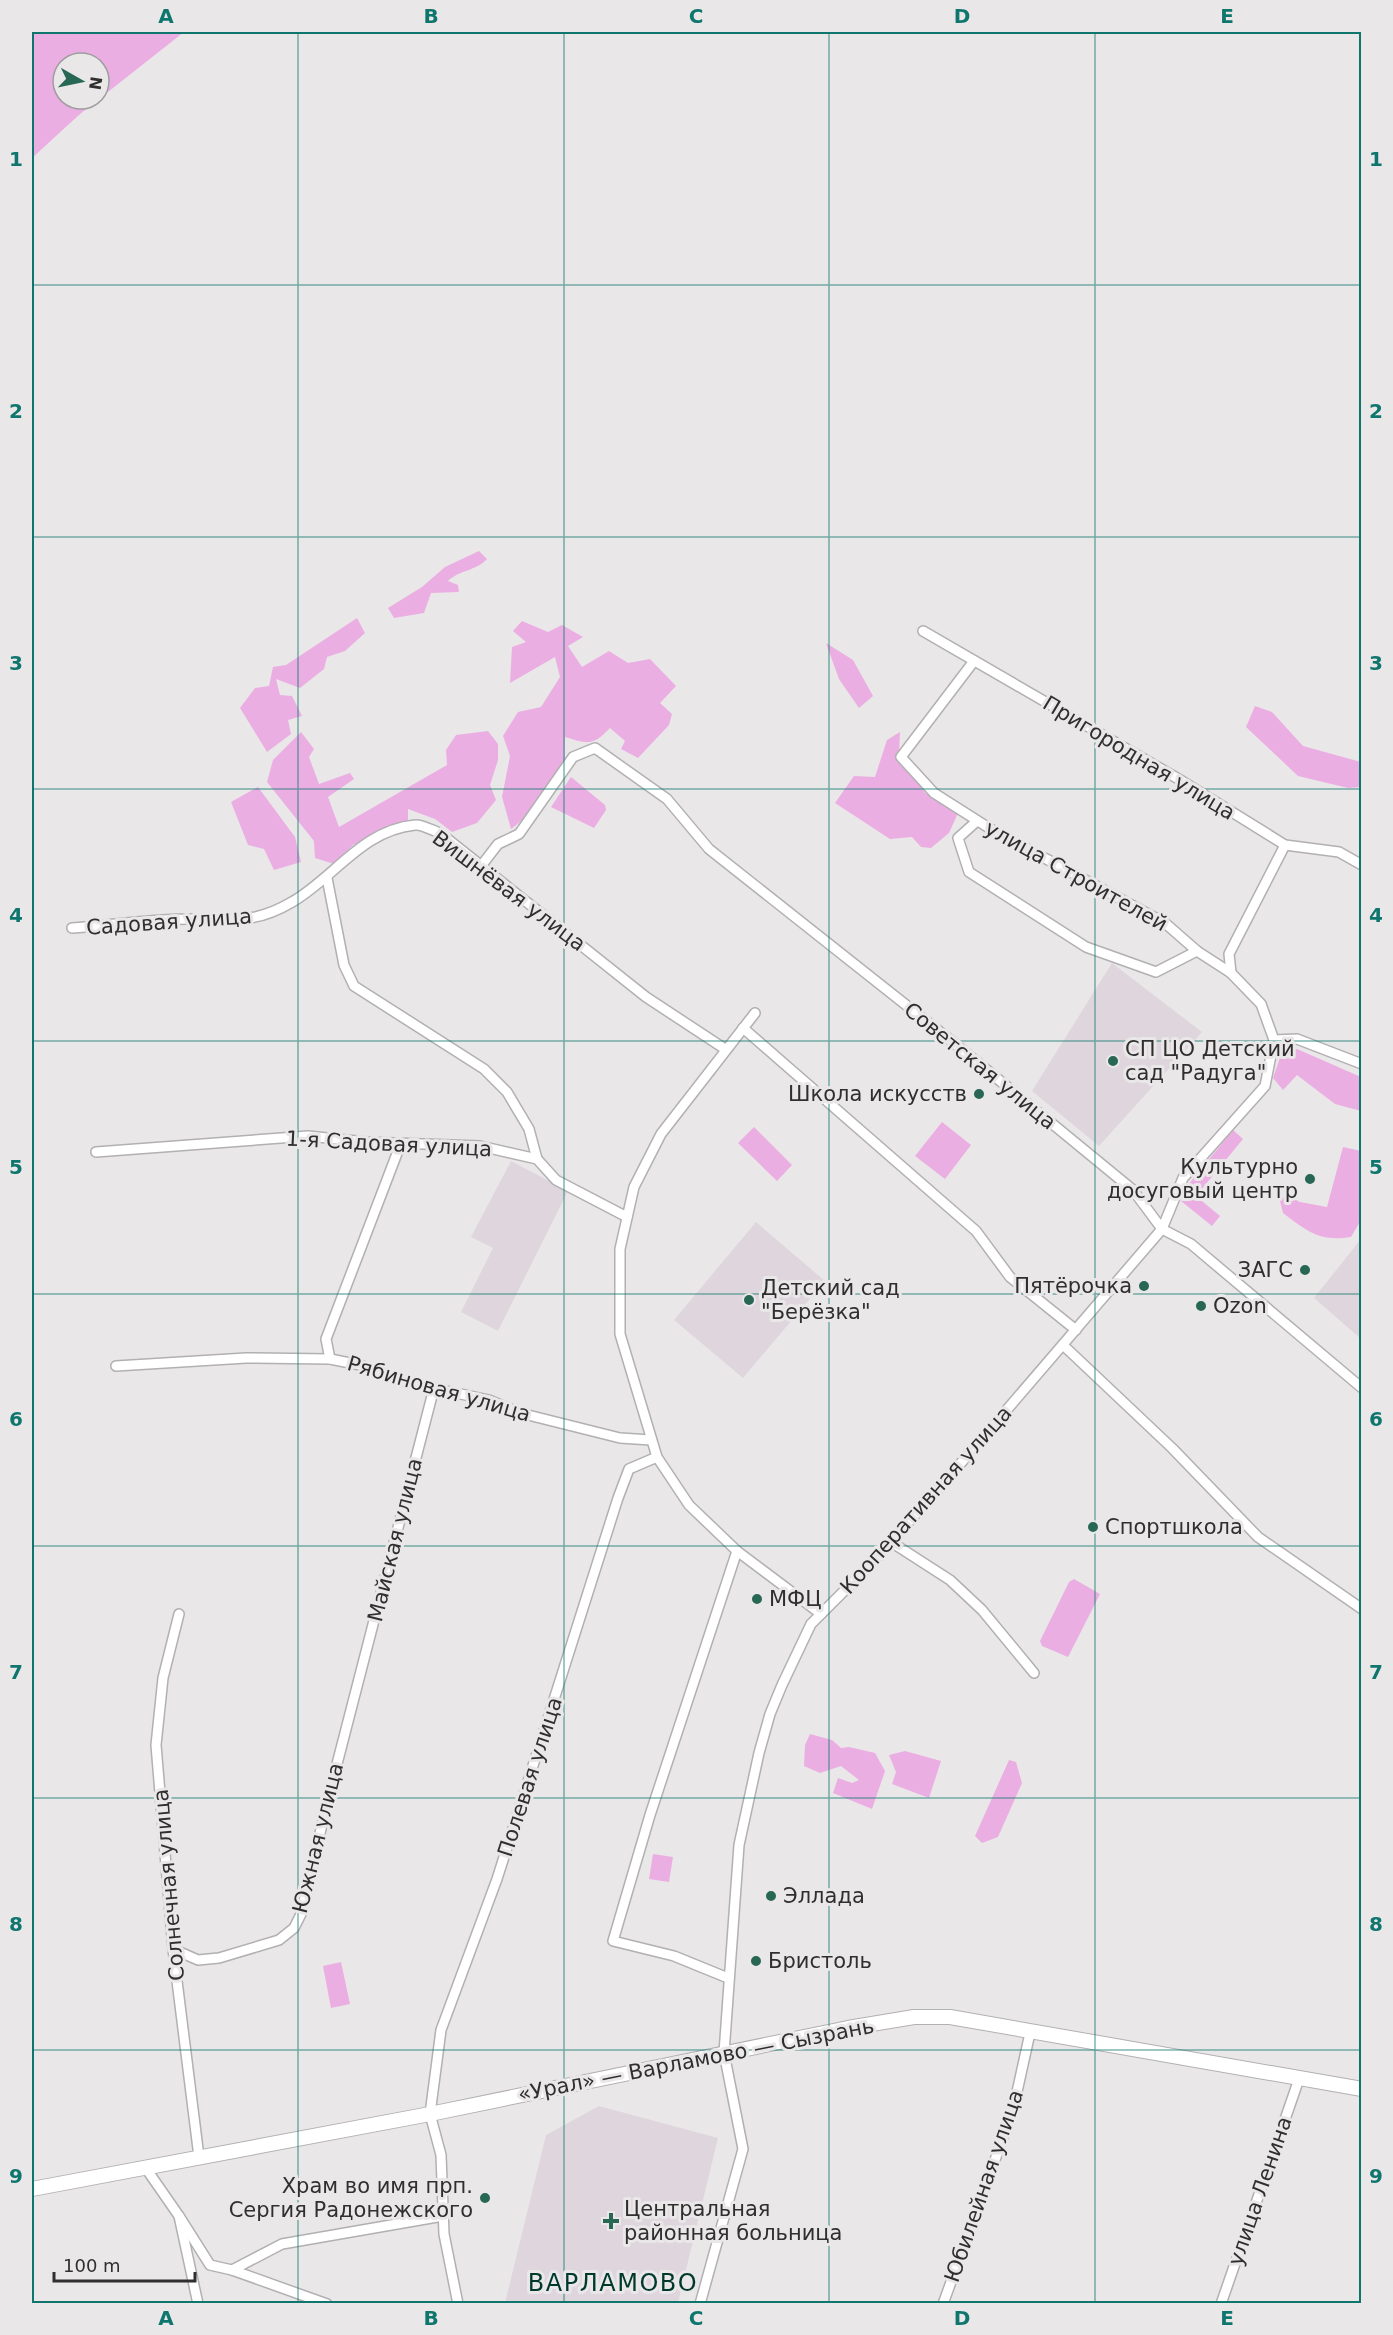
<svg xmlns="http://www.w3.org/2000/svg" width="1393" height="2335" viewBox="0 0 1393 2335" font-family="'DejaVu Sans',sans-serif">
  <rect width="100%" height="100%" fill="#eae7e9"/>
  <g fill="#dfd6dd">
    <polygon points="1112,963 1202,1032 1099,1146 1032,1091"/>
    <polygon points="511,1161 568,1191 498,1331 461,1312 493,1248 471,1237"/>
    <polygon points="756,1222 825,1281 743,1378 674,1320"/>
    <polygon points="1361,1239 1361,1339 1314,1298"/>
    <polygon points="599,2106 718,2138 678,2303 505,2303 546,2135"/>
  </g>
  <g fill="#ebaee2" fill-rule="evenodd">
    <path d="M32,32h152l-104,82 -48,44zM63,63h36v36h-36z"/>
    <path d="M479,551l8,8c-11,12 -28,11 -39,22l10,4 1,7 -28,1 -7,20 -30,5 -6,-10 34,-21 23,-20z"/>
    <polygon points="357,618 365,633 345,651 327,657 324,669 300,688 276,679 280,695 292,696 302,716 288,720 291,734 267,752 240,708 255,688 269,686 273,667 286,665"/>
    <path d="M522,621l26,11 14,-7 21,12 -15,9 14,21 27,-16 19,12 22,-4 26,27 -16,17 12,11 -3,11 -31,33 -17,-9 4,-8 -15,-13c-17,18 -22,16 -45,9v26l-36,52 -18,14 -9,-32 8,-41 -7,-20 15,-24 23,-5 19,-30 -5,-20 -45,26 2,-36 14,-5 -13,-11z"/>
    <polygon points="826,643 853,660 873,696 859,708 839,679"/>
    <polygon points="1255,706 1272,712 1303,746 1361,762 1361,787 1348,788 1298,776 1246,727"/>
    <polygon points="488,731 498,744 498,760 490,785 496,800 477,823 452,832 435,819 408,809 408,821 353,845 334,864 315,858 314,841 267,782 273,760 301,732 314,749 309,757 319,784 350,773 354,779 328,797 339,827 447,765 446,750 456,735"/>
    <polygon points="900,732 899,755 925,793 958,813 949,833 931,848 921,847 912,837 890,839 835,803 854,776 875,777 887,740"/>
    <polygon points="571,777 605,805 606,810 594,828 551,807"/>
    <polygon points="258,787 295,837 301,862 274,870 264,849 248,845 231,802"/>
    <polygon points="1283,1049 1297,1049 1361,1077 1361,1111 1335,1104 1297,1075 1283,1090 1273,1078"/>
    <polygon points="942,1122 971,1145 945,1179 915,1156"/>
    <polygon points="754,1127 792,1165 777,1181 738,1143"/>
    <polygon points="1233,1130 1243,1139 1201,1190 1179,1196"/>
    <path d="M1343,1147l18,4v69l-10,17c-32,5 -44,-6 -68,-24l-3,-12 6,-6 14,7 27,5z"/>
    <polygon points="1197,1197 1220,1216 1212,1226 1181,1201"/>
    <polygon points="1074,1579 1100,1594 1068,1657 1042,1646 1040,1641 1069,1582"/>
    <polygon points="810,1734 832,1740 841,1748 849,1747 875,1753 885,1771 872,1809 833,1793 838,1778 852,1783 859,1780 841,1766 820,1773 804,1766 805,1745"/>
    <polygon points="905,1751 941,1761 929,1798 892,1784 896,1772 889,1755"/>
    <polygon points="1009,1760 1016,1762 1022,1783 998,1837 982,1843 975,1836"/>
    <polygon points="653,1854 673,1857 669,1882 649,1879"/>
    <polygon points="341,1962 350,2004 331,2008 323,1966"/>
  </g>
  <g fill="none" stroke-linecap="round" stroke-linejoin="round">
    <g stroke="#b2b0b2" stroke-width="12">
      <g id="street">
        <polyline points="923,631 1182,781 1285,845 1339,852 1362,865"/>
        <polyline points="974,661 901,757 934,793 989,828 1165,923 1197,951 1231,973 1261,1004 1274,1040 1297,1039 1362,1064"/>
        <polyline points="977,821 958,838 969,872 1086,947 1156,972 1197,951"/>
        <polyline points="481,866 498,844 519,834 573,757 595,748 667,799 709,849 949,1039 1133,1190 1162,1229 1191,1244 1362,1388"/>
        <polyline points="327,878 344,965 354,986 484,1069 507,1092 529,1129 537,1159"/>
        <path d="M72,928c39,-3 79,-9 119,-9 42,-1 62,6 101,-17 42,-24 70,-72 123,-77 7,-1 18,6 25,8l206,164 79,52"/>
        <polyline points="1231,973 1229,954 1285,845"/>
        <polyline points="755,1013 661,1134 634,1187 620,1249 620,1334 657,1457 689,1505 737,1551 821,1614"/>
        <polyline points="743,1028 976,1231 1010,1277 1076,1330"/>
        <polyline points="96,1152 308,1136 366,1142 480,1146 537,1159 556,1180 627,1217"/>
        <polyline points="1063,1345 1172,1448 1258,1537 1362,1609"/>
        <polyline points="330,1359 326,1339 401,1143"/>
        <polyline points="116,1366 246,1358 330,1359 360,1365 409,1383 489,1400 520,1413 620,1438 651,1440"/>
        <polyline points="891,1542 950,1580 982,1610 1034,1673"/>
        <polyline points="179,1614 163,1678 156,1745 173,1949 199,2157"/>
        <polyline points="173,1949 198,1960 219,1958 279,1940 294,1928 301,1914 329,1795 434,1388"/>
        <polyline points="728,1978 674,1956 613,1941 650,1815 737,1551"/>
        <polyline points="145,2167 179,2216 198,2304"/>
        <polyline points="179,2216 210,2265 232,2270 282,2244 443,2216"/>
        <polyline points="232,2270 327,2304"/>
        <polyline points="458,2304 444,2234 441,2155 430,2114 441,2030 497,1879 618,1498 629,1469 657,1457"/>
        <polyline points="700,2304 743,2149 724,2053 739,1845 759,1753 770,1714 782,1685 811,1624 874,1561 968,1455 1162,1229 1183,1178 1265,1086 1274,1040"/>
        <polyline points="943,2304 1013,2110 1030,2033"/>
        <polyline points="1221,2304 1299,2079"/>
      </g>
    </g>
    <g stroke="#b2b0b2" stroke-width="16">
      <polyline id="secondary" points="32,2189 430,2114 848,2028 914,2017 950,2017 1362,2089"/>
    </g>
    <use href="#street" stroke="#fff" stroke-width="9"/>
    <use href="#secondary" stroke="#fff" stroke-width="14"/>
  </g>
  <path fill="none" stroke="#0f766e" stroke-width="1.5" stroke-opacity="0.55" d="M298,32v2272M564,32v2272M829,32v2272M1095,32v2272M32,285h1330M32,537h1330M32,789h1330M32,1041h1330M32,1294h1330M32,1546h1330M32,1798h1330M32,2050h1330"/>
  <g fill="#276754" stroke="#eae7e9" stroke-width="2">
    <circle cx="1113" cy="1061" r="6"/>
    <circle cx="979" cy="1094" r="6"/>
    <circle cx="1310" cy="1179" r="6"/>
    <circle cx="1305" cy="1270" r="6"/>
    <circle cx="1144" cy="1286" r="6"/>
    <circle cx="749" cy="1300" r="6"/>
    <circle cx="1201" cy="1306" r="6"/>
    <circle cx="1093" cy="1527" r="6"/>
    <circle cx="757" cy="1599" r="6"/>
    <circle cx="771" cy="1896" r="6"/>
    <circle cx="756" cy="1961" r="6"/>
    <circle cx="485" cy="2198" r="6"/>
    <path d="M608 2212h6v6h6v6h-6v6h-6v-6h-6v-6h6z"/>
  </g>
  <g text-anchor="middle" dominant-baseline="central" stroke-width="6" stroke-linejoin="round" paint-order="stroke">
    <g font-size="21" fill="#302f2f" stroke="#eae7e9">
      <text transform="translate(1139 758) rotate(31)">Пригородная улица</text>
      <text transform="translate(1076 876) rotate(29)">улица Строителей</text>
      <text transform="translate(509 891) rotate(37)">Вишнёвая улица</text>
      <text transform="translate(169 922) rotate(-4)">Садовая улица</text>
      <text transform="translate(980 1066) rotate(39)">Советская улица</text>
      <text transform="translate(389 1144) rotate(3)">1-я Садовая улица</text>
      <text transform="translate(439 1389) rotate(16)">Рябиновая улица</text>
      <text transform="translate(926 1500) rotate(-48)">Кооперативная улица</text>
      <text transform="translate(395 1540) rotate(-76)">Майская улица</text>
      <text transform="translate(530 1777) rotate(-72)">Полевая улица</text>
      <text transform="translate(318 1838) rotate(-76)">Южная улица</text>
      <text transform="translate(169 1885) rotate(-95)">Солнечная улица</text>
      <text transform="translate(696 2060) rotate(-11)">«Урал» — Варламово — Сызрань</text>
      <text transform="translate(984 2186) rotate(-71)">Юбилейная улица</text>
      <text transform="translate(1260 2191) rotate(-71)">улица Ленина</text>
    </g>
    <g font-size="21" fill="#302f2f" stroke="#eae7e9" text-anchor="start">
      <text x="1125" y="1049">СП ЦО Детский<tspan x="1125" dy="24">сад "Радуга"</tspan></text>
      <text x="967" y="1094" text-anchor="end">Школа искусств</text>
      <text x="1298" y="1167" text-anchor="end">Культурно<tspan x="1298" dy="24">досуговый центр</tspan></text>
      <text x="1293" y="1270" text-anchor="end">ЗАГС</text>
      <text x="1132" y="1286" text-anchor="end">Пятёрочка</text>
      <text x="761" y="1288">Детский сад<tspan x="761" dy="24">"Берёзка"</tspan></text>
      <text x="1213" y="1306">Ozon</text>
      <text x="1105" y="1527">Спортшкола</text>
      <text x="769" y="1599">МФЦ</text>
      <text x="783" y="1896">Эллада</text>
      <text x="768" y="1961">Бристоль</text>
      <text x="473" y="2186" text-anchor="end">Храм во имя прп.<tspan x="473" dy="24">Сергия Радонежского</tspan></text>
      <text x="624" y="2209">Центральная<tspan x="624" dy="24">районная больница</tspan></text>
    </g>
    <g font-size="24" letter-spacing="1.5" fill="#00392b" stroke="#eae7e9">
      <text x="613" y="2283">ВАРЛАМОВО</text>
    </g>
  </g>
  <rect width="1393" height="2335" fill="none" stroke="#eae7e9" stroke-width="66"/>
  <g transform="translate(81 81) rotate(99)"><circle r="28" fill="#eae7e9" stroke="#a09d9f" stroke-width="1.5"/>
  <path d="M0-4.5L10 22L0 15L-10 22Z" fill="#276754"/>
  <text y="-9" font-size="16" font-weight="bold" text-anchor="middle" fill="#302f2f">N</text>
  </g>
  <path d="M54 2272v9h141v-9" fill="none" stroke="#302f2f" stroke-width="3"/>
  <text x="63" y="2272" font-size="18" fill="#302f2f" stroke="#eae7e9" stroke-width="4.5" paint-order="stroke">100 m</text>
  <rect x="33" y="33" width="1327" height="2269" fill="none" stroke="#0f766e" stroke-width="2"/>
  <g font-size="20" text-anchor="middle" font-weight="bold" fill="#0f766e">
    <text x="166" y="23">A</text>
    <text x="431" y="23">B</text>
    <text x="696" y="23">C</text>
    <text x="962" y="23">D</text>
    <text x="1227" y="23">E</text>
    <text x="16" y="166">1</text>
    <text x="1376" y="166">1</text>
    <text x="16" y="418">2</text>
    <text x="1376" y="418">2</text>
    <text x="16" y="670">3</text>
    <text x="1376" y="670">3</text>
    <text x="16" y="922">4</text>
    <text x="1376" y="922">4</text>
    <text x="16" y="1174">5</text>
    <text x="1376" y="1174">5</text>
    <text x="16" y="1426">6</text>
    <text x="1376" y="1426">6</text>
    <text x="16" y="1679">7</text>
    <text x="1376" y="1679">7</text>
    <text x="16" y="1931">8</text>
    <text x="1376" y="1931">8</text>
    <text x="16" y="2183">9</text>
    <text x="1376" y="2183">9</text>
    <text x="166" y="2325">A</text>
    <text x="431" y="2325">B</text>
    <text x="696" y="2325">C</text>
    <text x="962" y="2325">D</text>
    <text x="1227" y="2325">E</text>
  </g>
</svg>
